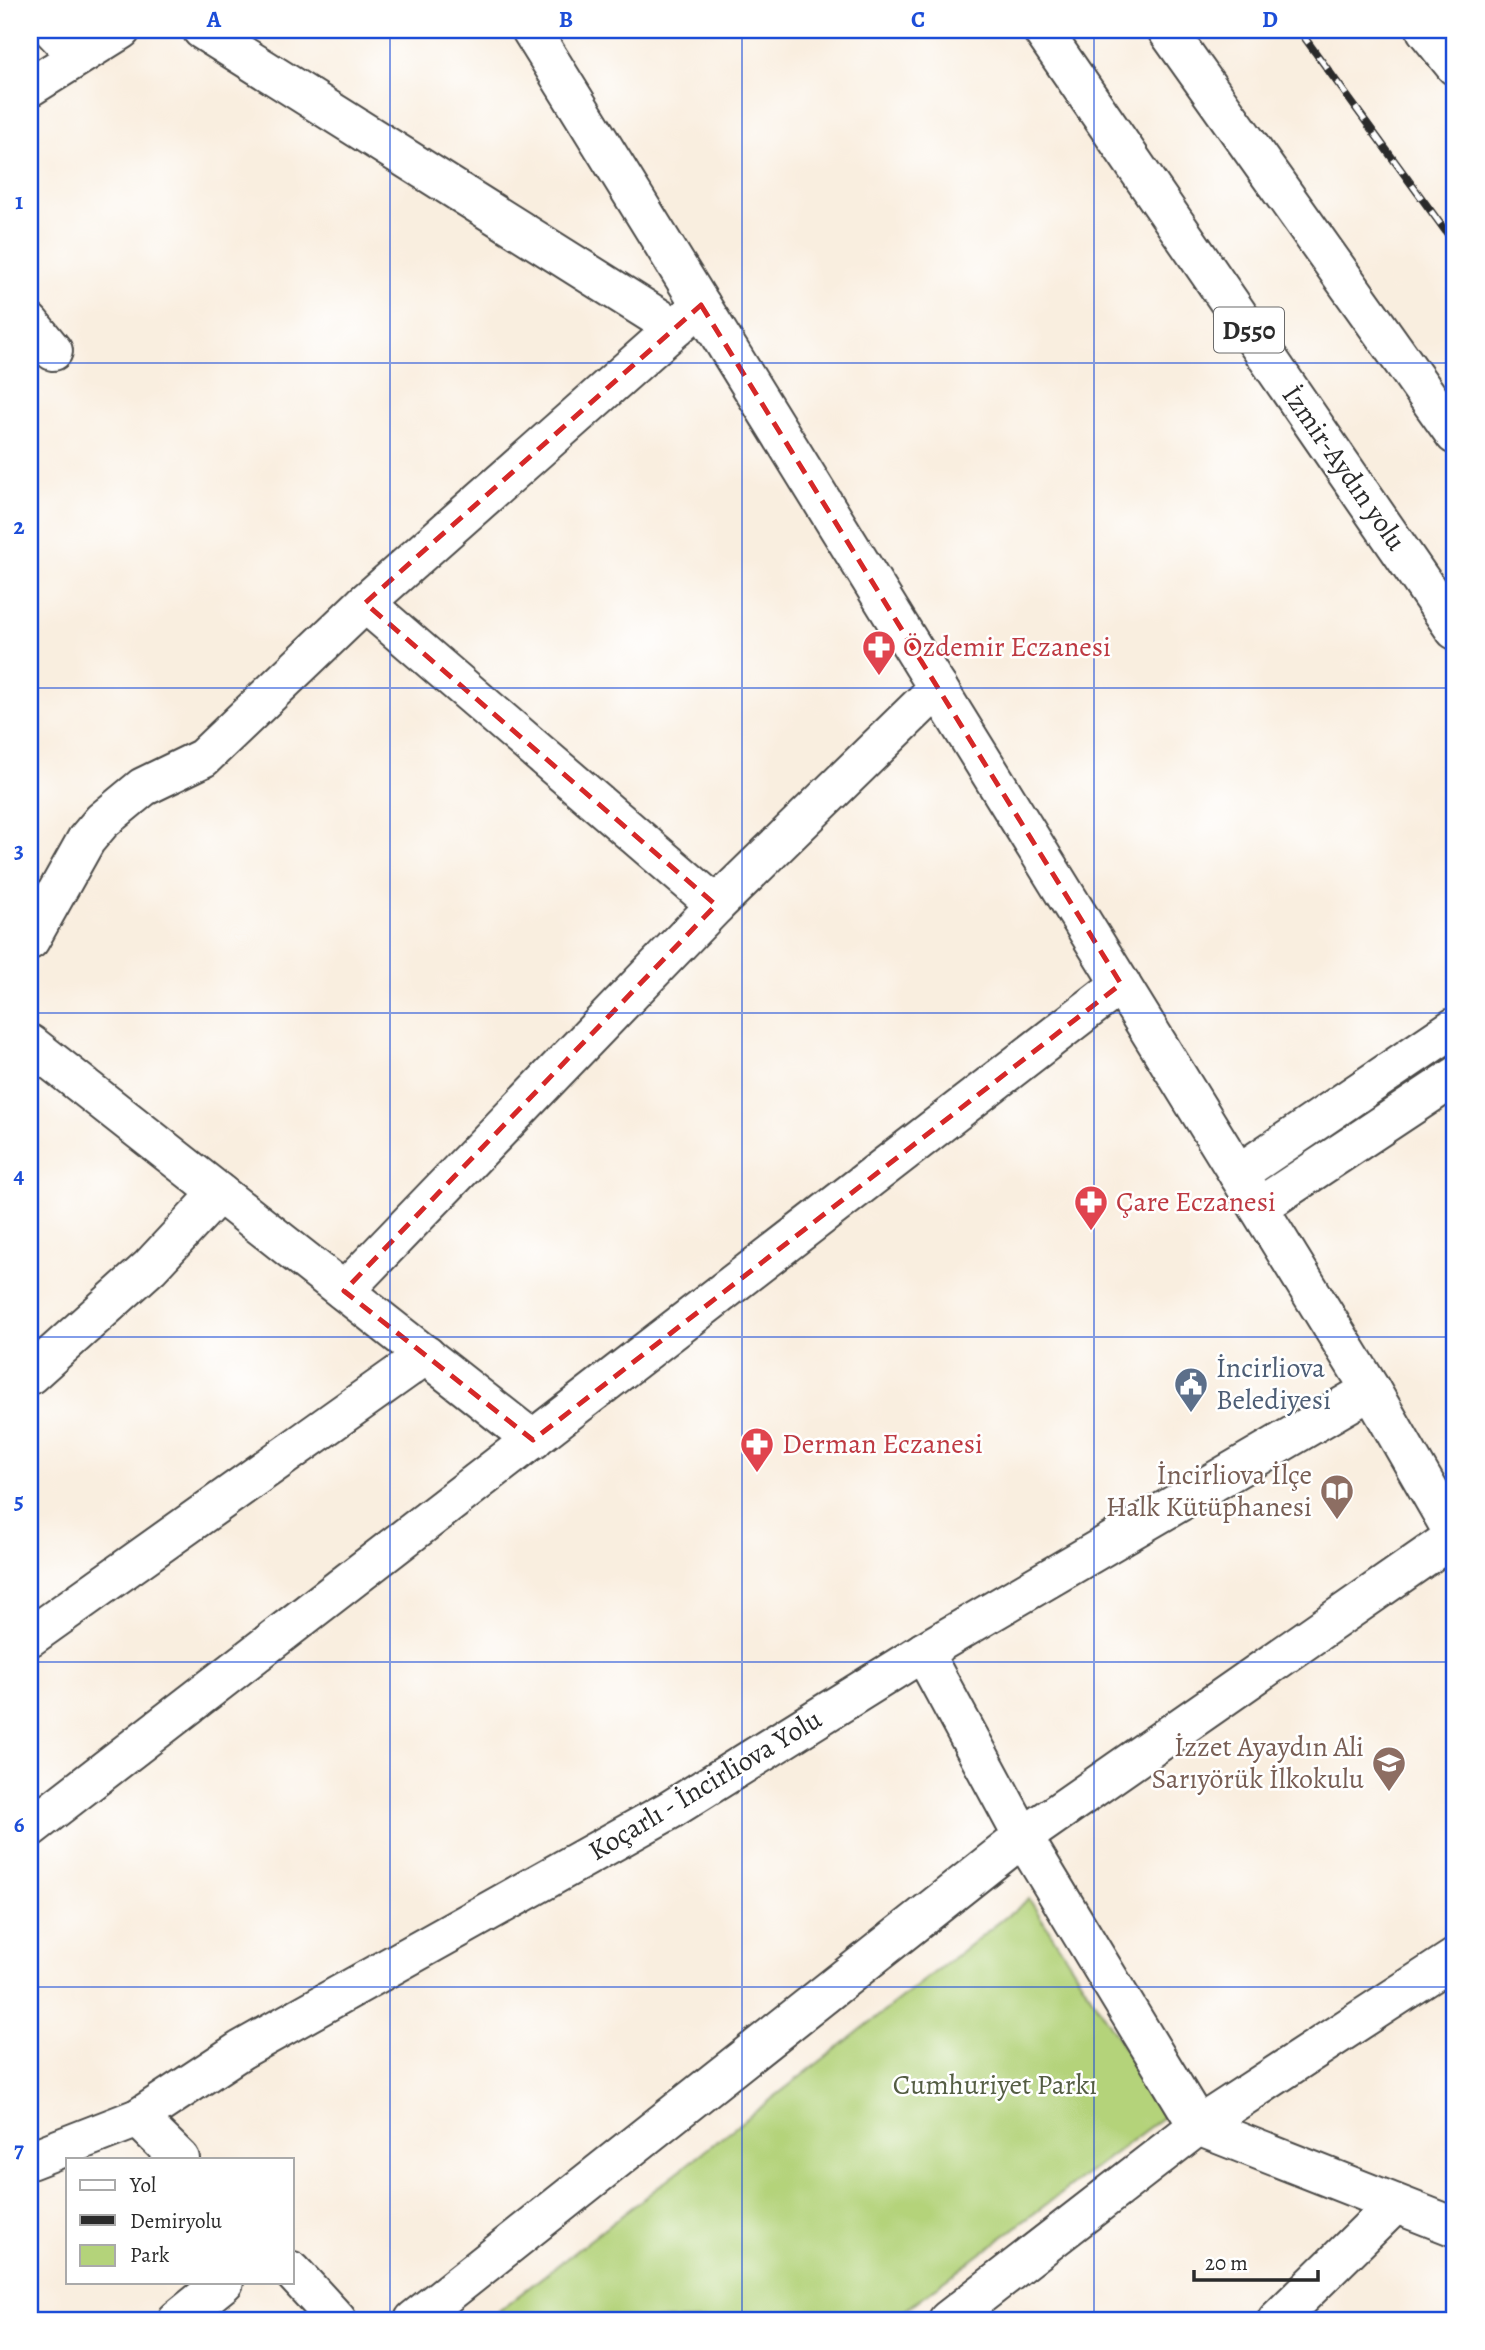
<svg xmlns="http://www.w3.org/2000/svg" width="1485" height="2350" viewBox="0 0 1485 2350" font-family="Alegreya,serif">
  <rect width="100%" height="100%" fill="#fff"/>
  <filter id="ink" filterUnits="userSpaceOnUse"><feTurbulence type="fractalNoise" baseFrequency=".0143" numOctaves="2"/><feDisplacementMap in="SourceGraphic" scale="14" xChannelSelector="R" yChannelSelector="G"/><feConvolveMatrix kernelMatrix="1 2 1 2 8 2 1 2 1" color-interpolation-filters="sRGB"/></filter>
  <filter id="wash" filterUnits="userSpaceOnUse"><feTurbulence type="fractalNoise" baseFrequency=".00686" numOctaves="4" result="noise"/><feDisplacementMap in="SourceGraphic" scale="28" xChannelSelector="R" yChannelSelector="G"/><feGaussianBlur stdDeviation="1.57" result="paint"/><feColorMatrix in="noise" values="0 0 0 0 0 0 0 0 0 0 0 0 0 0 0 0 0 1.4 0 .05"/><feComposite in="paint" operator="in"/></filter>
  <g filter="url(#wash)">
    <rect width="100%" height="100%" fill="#f9eedf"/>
    <polygon fill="#b4d37a" stroke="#707f52" stroke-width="2" points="1029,1899 1167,2114 892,2320 487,2320"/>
  </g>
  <g filter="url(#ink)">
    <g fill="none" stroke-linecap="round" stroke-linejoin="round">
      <g stroke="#4a4846" stroke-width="42">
        <g id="minor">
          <polyline points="53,30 78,56"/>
          <polyline points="202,30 675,328"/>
          <polyline points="531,30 1238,1174"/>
          <polyline points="1426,30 1455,66"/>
          <polyline points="30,87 121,30"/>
          <polyline points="30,323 53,351"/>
          <polyline points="365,603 716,905"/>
          <polyline points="30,940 86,840 102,821 143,787 203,758 365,603 701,305"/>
          <polyline points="30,1044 533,1440"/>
          <polyline points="344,1291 716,905 938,688"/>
          <polyline points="30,1375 150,1267 219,1193"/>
          <polyline points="1371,1390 1455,1536"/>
          <polyline points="30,1637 426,1355"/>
          <polyline points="923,1652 1023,1837 1198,2126 1455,2227"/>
          <polyline points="30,1828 1121,984"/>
          <polyline points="138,2118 180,2159"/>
          <polyline points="292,2271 337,2320"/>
          <polyline points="177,2320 224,2282"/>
          <polyline points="414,2320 1023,1837 1455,1536"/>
          <polyline points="948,2320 1198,2126 1455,1958"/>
          <polyline points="1277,2320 1395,2204"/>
        </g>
      </g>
      <g stroke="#4a4846" stroke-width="42">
        <g id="major">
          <polyline points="1259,1207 1455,1077"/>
          <polyline points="30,2160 138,2118 241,2050 670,1810 923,1652 1371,1390 1238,1174 1455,1027"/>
        </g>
      </g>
      <g stroke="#4a4846" stroke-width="42">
        <g id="highway">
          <polyline points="1042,30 1455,630"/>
          <polyline points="1167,30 1455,435"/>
        </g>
      </g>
      <use href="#minor" stroke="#fff" stroke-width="38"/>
      <use href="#major" stroke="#fff" stroke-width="38"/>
      <use href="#highway" stroke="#fff" stroke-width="38"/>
      <g stroke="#2b2b2b" stroke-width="8">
        <polyline id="rail" points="1299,30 1455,244"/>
      </g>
      <use href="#rail" stroke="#fff" stroke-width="5" stroke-dasharray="16" stroke-linecap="butt"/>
    </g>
  </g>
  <path fill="none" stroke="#d62828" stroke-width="5" stroke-dasharray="14 9" stroke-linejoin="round" d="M701,305l420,679 -588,456 -189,-149 372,-386 -351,-302z"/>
  <path fill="none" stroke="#1d4ed8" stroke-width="2" stroke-opacity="0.55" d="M390,30v2290M742,30v2290M1094,30v2290M30,363h1425M30,688h1425M30,1013h1425M30,1337h1425M30,1662h1425M30,1987h1425"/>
  <defs>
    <g id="pharmacy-pin" transform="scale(1.75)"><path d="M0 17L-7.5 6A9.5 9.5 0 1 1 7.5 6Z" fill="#e0444e" stroke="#fff"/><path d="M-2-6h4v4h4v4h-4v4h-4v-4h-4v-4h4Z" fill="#fff"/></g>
    <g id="civic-pin" transform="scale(1.75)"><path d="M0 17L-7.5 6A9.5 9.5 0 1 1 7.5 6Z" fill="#5c6f8a" stroke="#fff"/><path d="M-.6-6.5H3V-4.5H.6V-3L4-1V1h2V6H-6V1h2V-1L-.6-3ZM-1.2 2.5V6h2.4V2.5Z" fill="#fff"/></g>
    <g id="library-pin" transform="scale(1.75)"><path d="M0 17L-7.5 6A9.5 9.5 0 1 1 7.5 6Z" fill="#8d6e63" stroke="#fff"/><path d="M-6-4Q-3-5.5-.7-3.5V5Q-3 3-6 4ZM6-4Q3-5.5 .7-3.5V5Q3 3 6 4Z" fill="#fff"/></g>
    <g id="school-pin" transform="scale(1.75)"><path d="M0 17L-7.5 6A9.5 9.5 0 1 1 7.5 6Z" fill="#8d6e63" stroke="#fff"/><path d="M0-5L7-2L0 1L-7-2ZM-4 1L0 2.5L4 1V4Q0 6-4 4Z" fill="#fff"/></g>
  </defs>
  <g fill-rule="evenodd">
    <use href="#pharmacy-pin" x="879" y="647"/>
    <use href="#pharmacy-pin" x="1091" y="1202"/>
    <use href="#civic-pin" x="1191" y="1384"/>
    <use href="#pharmacy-pin" x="757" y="1444"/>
    <use href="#library-pin" x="1337" y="1491"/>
    <use href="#school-pin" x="1389" y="1763"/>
  </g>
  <g text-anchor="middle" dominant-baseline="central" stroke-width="5" stroke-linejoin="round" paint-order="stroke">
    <rect fill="#fff" stroke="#6b6b6b" stroke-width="2" x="1214" y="307.5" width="70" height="45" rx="5"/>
    <g font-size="26" font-weight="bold" fill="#2b2b2b">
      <text x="1249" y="330">D550</text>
    </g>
    <g font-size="28" fill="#2b2b2b" stroke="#fff">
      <text transform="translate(1344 468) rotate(55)">İzmir-Aydın yolu</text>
      <text transform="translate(705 1785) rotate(-31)">Koçarlı - İncirliova Yolu</text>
    </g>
    <g font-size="28" fill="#be3a42" stroke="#fff" text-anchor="start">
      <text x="903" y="647">Özdemir Eczanesi</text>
      <text x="1116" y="1202">Çare Eczanesi</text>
      <text x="782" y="1444">Derman Eczanesi</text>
    </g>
    <g font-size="28" fill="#4e5e75" stroke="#fff" text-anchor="start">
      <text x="1216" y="1368">İncirliova<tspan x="1216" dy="32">Belediyesi</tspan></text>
    </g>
    <g font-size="28" fill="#785e54" stroke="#fff" text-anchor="end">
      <text x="1312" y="1475">İncirliova İlçe<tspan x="1312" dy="32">Halk Kütüphanesi</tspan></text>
      <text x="1364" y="1747">İzzet Ayaydın Ali<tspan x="1364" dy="32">Sarıyörük İlkokulu</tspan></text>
    </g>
    <g font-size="28" fill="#545d43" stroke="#fff">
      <text x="995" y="2085">Cumhuriyet Parkı</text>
    </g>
  </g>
  <rect width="1485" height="2350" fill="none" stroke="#fff" stroke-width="77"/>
  <rect x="66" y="2158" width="228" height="126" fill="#ffffff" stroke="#aaaaaa" stroke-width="2"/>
  <rect x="80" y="2180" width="35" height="10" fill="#ffffff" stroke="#aaaaaa" stroke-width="2"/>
  <text x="130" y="2192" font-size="21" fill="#2b2b2b">Yol</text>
  <rect x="80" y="2215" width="35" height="10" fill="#2b2b2b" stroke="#aaaaaa" stroke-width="2"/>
  <text x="130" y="2228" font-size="21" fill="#2b2b2b">Demiryolu</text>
  <rect x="80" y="2245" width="35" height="21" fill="#b4d37a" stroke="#aaaaaa" stroke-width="2"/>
  <text x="130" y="2262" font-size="21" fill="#2b2b2b">Park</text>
  <path d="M1194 2270v10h124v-10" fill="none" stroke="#2b2b2b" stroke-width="3.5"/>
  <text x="1205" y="2270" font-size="21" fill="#2b2b2b" stroke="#ffffff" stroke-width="5" paint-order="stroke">20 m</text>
  <rect x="38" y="38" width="1408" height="2274" fill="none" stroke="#1d4ed8" stroke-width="2.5"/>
  <g font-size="23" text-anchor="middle" font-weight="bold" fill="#1d4ed8">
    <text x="214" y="27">A</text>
    <text x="566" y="27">B</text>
    <text x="918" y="27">C</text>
    <text x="1270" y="27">D</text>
    <text x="19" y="209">1</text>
    <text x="19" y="534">2</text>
    <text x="19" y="858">3</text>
    <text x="19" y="1183">4</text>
    <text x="19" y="1508">5</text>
    <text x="19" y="1832">6</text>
    <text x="19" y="2157">7</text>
  </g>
</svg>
